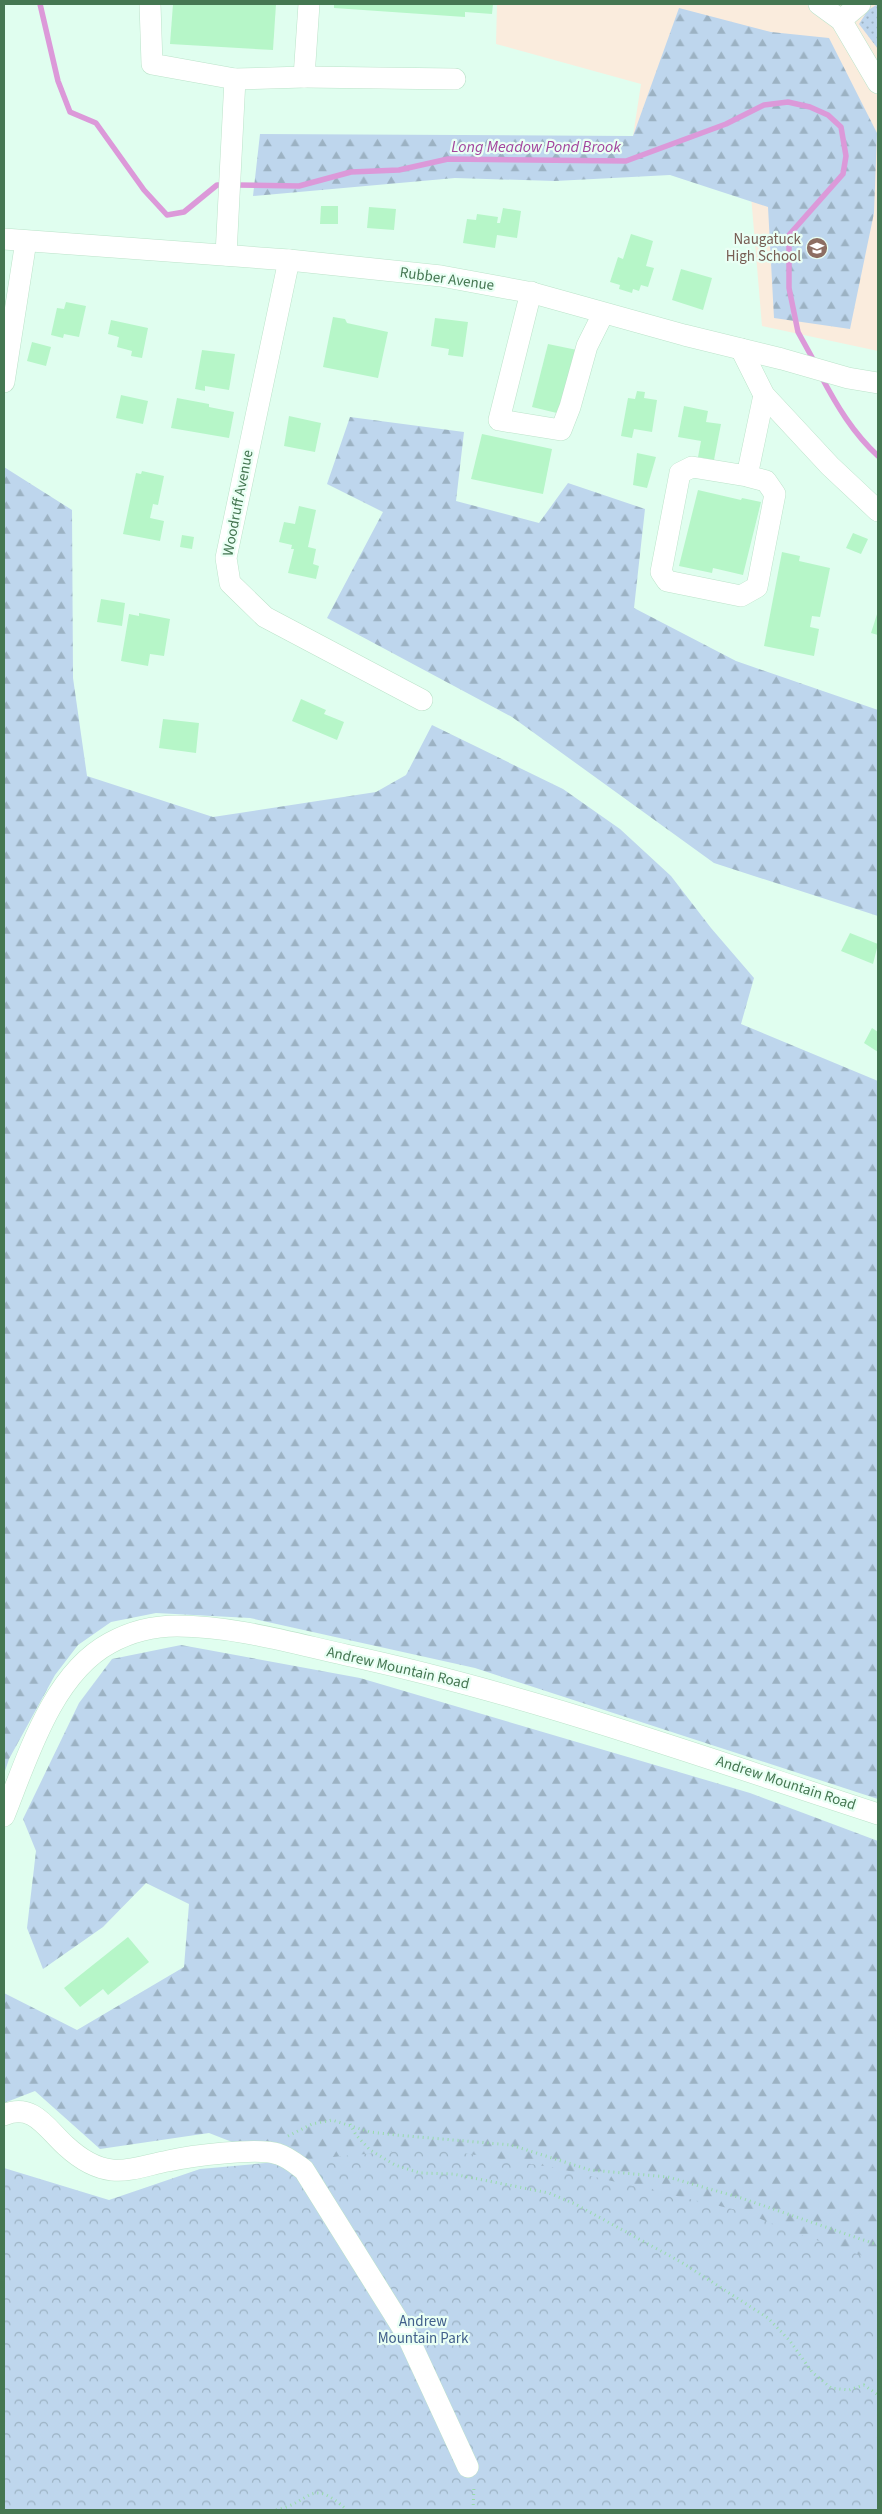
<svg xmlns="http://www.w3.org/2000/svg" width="882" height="2514" viewBox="0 0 882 2514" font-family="'Source Sans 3',sans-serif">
  <defs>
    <pattern id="grass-dots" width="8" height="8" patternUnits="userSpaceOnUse" patternTransform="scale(1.25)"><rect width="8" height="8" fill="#bed6ed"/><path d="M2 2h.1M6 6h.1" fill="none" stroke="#9cb2c3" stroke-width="1.8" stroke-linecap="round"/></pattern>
    <pattern id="forest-firs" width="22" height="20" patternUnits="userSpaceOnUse" patternTransform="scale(1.25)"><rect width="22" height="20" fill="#bed6ed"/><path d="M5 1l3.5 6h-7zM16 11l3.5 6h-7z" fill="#9cb2c3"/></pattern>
    <pattern id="park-crowns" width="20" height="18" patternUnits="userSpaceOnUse" patternTransform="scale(1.25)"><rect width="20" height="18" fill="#bed6ed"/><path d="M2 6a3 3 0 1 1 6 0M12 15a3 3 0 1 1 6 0" fill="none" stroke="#9cb2c3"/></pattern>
  </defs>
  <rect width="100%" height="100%" fill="#e0feef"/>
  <polygon fill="#faecdd" points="497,4 878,4 878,351 762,326 746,136 633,136 641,84 496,44"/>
  <polygon fill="url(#grass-dots)" points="878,4 878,49 859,24 868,10"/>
  <g fill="url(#forest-firs)">
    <polygon points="679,8 771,32 829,38 877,133 874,213 850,329 774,318 768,207 670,175 555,181 455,178 253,196 260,134 633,136"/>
    <polygon points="350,417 464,432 456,501 539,523 568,483 645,509 634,608 736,661 878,710 878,916 714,863 512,717 327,618 383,512 327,484"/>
    <polygon points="4,467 72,510 73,678 87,776 213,817 376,792 406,775 432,725 563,789 620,829 671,876 711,928 754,978 741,1024 878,1081 878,1799 475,1668 250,1618 156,1613 111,1622 78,1645 55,1675 9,1759 4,1774"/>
    <polygon points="181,1645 360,1678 750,1793 878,1841 878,2510 332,2181 209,2133 100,2149 35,2091 4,2103 4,1993 77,2030 184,1967 189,1904 146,1883 103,1927 43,1969 27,1928 36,1851 23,1819 79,1703 112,1659"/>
  </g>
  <polygon fill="url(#park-crowns)" points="432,2148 556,2168 741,2211 796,2233 878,2261 878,2510 4,2510 4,2168 109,2200 200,2169"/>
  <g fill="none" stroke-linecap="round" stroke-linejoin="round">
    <g stroke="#dc99d9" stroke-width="5.5">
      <polyline points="40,4 58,81 70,112 96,123 144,190 167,215 184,212 217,185 225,185"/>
      <polyline points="235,185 299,186 351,172 399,170 448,159 626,161 726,124 764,105 788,102 810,107 828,115 841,127 846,156 843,174 789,235 789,288 798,332 814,361"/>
      <path d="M821,376c16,30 32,57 57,80"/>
    </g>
  </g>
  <g fill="#b6f6c8">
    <polygon points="173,4 276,4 273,50 170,44"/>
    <polygon points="334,4 493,4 492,14 465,12 465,17 334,8"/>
    <polygon points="321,206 338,206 338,224 320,224"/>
    <polygon points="369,207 396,209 394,230 367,228"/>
    <polygon points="503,208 521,211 517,238 497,235 495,248 463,243 467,219 476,220 477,214 498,217 497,223 500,223"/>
    <polygon points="631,234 653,241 646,266 654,268 648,287 641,285 639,291 633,289 632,293 619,289 620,285 610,282 618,257 623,259"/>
    <polygon points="681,269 712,278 703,310 672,300"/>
    <polygon points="66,302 86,306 79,337 64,334 63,338 51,335 57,308 64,309"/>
    <polygon points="333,317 345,319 347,323 388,332 378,378 323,367"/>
    <polygon points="435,318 468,322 463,357 448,355 449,349 431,346"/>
    <polygon points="111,320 148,328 142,358 131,356 132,351 117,347 119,337 108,334"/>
    <polygon points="32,342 51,347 46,366 27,361"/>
    <polygon points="548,344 577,350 561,414 532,407"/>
    <polygon points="202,350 235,354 229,390 205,386 205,391 195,389"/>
    <polygon points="637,391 645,392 644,398 657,400 652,432 634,429 632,438 621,436 628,398 635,399"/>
    <polygon points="121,395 148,401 143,424 116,418"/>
    <polygon points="177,398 209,404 209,407 234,412 229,438 171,428"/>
    <polygon points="684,406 708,411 706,422 721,424 714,460 698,457 701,441 678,437"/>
    <polygon points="289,416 321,423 315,452 284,446"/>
    <polygon points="482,434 552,449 543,494 471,479"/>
    <polygon points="637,453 656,457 647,488 633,485"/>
    <polygon points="142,471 164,476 158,505 153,504 150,518 164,521 160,541 123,534 136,473 141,474"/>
    <polygon points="698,490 741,500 742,498 761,502 743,575 713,568 712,573 679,566"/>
    <polygon points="299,506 316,510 308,547 316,549 313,564 319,566 316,579 288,573 294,549 291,549 292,545 279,542 284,522 295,524"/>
    <polygon points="853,533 868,539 861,554 846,548"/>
    <polygon points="182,535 194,537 192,549 180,547"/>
    <polygon points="782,552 800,556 799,561 830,568 820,617 812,616 810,627 819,629 814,656 764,646"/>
    <polygon points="101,599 125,603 122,626 97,622"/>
    <polygon points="878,611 878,635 871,633"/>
    <polygon points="139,613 170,619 164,656 150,654 148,666 121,661 129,614 139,616"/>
    <polygon points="301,699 326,710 324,714 344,722 337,740 292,721"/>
    <polygon points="163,719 199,723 196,753 159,748"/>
    <polygon points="850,933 878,944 873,964 841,951"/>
    <polygon points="872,1028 878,1032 878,1052 864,1043"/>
    <polygon points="128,1937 149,1962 108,1995 103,1989 80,2007 64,1988"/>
  </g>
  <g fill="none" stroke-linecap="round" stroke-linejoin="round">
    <g stroke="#bce3ca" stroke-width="22">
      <g id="minor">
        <polyline points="150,4 152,64 235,79 304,77 309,4"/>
        <polyline points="819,4 841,20 878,83"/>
        <polyline points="841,20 860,4"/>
        <polyline points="304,77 455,79"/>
        <polyline points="4,239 289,260 441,276 533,293 684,335 782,359 848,378 878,383"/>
        <polyline points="226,255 235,79"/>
        <polyline points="289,260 226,558 230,583 265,617 422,700"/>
        <polyline points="531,292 499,420 561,430 570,407 587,346 603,314"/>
        <polyline points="741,349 764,395 830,466 878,511"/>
        <polyline points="4,382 26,241"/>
        <polyline points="747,476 766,481 775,494 757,587 741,596 667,581 661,572 680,473 692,467 747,476 764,395"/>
        <path d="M4,1816c23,-57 48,-142 106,-173 20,-11 44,-17 67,-17 57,0 115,17 169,29 182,39 356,102 532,159"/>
        <path d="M4,2115c29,-13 43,14 62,31 13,12 28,22 46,24 19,2 38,-6 56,-9 22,-5 90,-14 110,-7 10,3 18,10 26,16l103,165 61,132"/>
      </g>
    </g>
    <g stroke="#99dbab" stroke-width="3" stroke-dasharray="1 4" stroke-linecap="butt">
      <polyline points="350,2124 356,2135 370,2150 395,2165 420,2173 453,2174 549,2193 575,2204 681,2262 768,2318 790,2341 812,2372 831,2388 849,2390 864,2385 878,2395"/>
      <polyline points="288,2136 312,2124 332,2120 370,2132 396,2135 511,2145 590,2170 668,2177 741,2198 878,2245"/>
      <path d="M276,2510c37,-8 33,-34 71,0"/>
      <polyline points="473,2510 474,2486"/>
    </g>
    <use href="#minor" stroke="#fff" stroke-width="21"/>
  </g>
  <defs>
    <g id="school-disc" transform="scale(1.125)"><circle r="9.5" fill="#8d6e63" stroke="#e9fff4"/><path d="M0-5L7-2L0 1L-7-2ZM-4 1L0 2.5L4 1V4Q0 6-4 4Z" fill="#fff"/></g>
  </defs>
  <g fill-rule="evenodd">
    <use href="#school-disc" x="817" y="248"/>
  </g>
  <g text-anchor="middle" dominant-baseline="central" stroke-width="4.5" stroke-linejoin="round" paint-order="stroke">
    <g font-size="15" fill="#785e54" stroke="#e9fff4" text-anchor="end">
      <text x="801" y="239">Naugatuck<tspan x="801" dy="17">High School</tspan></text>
    </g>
    <g font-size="15" fill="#457752" stroke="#e9fff4">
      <text transform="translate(447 279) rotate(8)">Rubber Avenue</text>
      <text transform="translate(238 503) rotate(-79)">Woodruff Avenue</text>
      <text transform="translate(398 1668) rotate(13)">Andrew Mountain Road</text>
      <text transform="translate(786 1783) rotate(18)">Andrew Mountain Road</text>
    </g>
    <g font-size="15" fill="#415f8b" stroke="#e9fff4">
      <text x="423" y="2321">Andrew<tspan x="423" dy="17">Mountain Park</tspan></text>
    </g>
    <g font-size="16" font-style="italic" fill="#a3459e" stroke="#e9fff4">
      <text x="536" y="147">Long Meadow Pond Brook</text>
    </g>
  </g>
  <rect width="882" height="2514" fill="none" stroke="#457752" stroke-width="10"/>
</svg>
